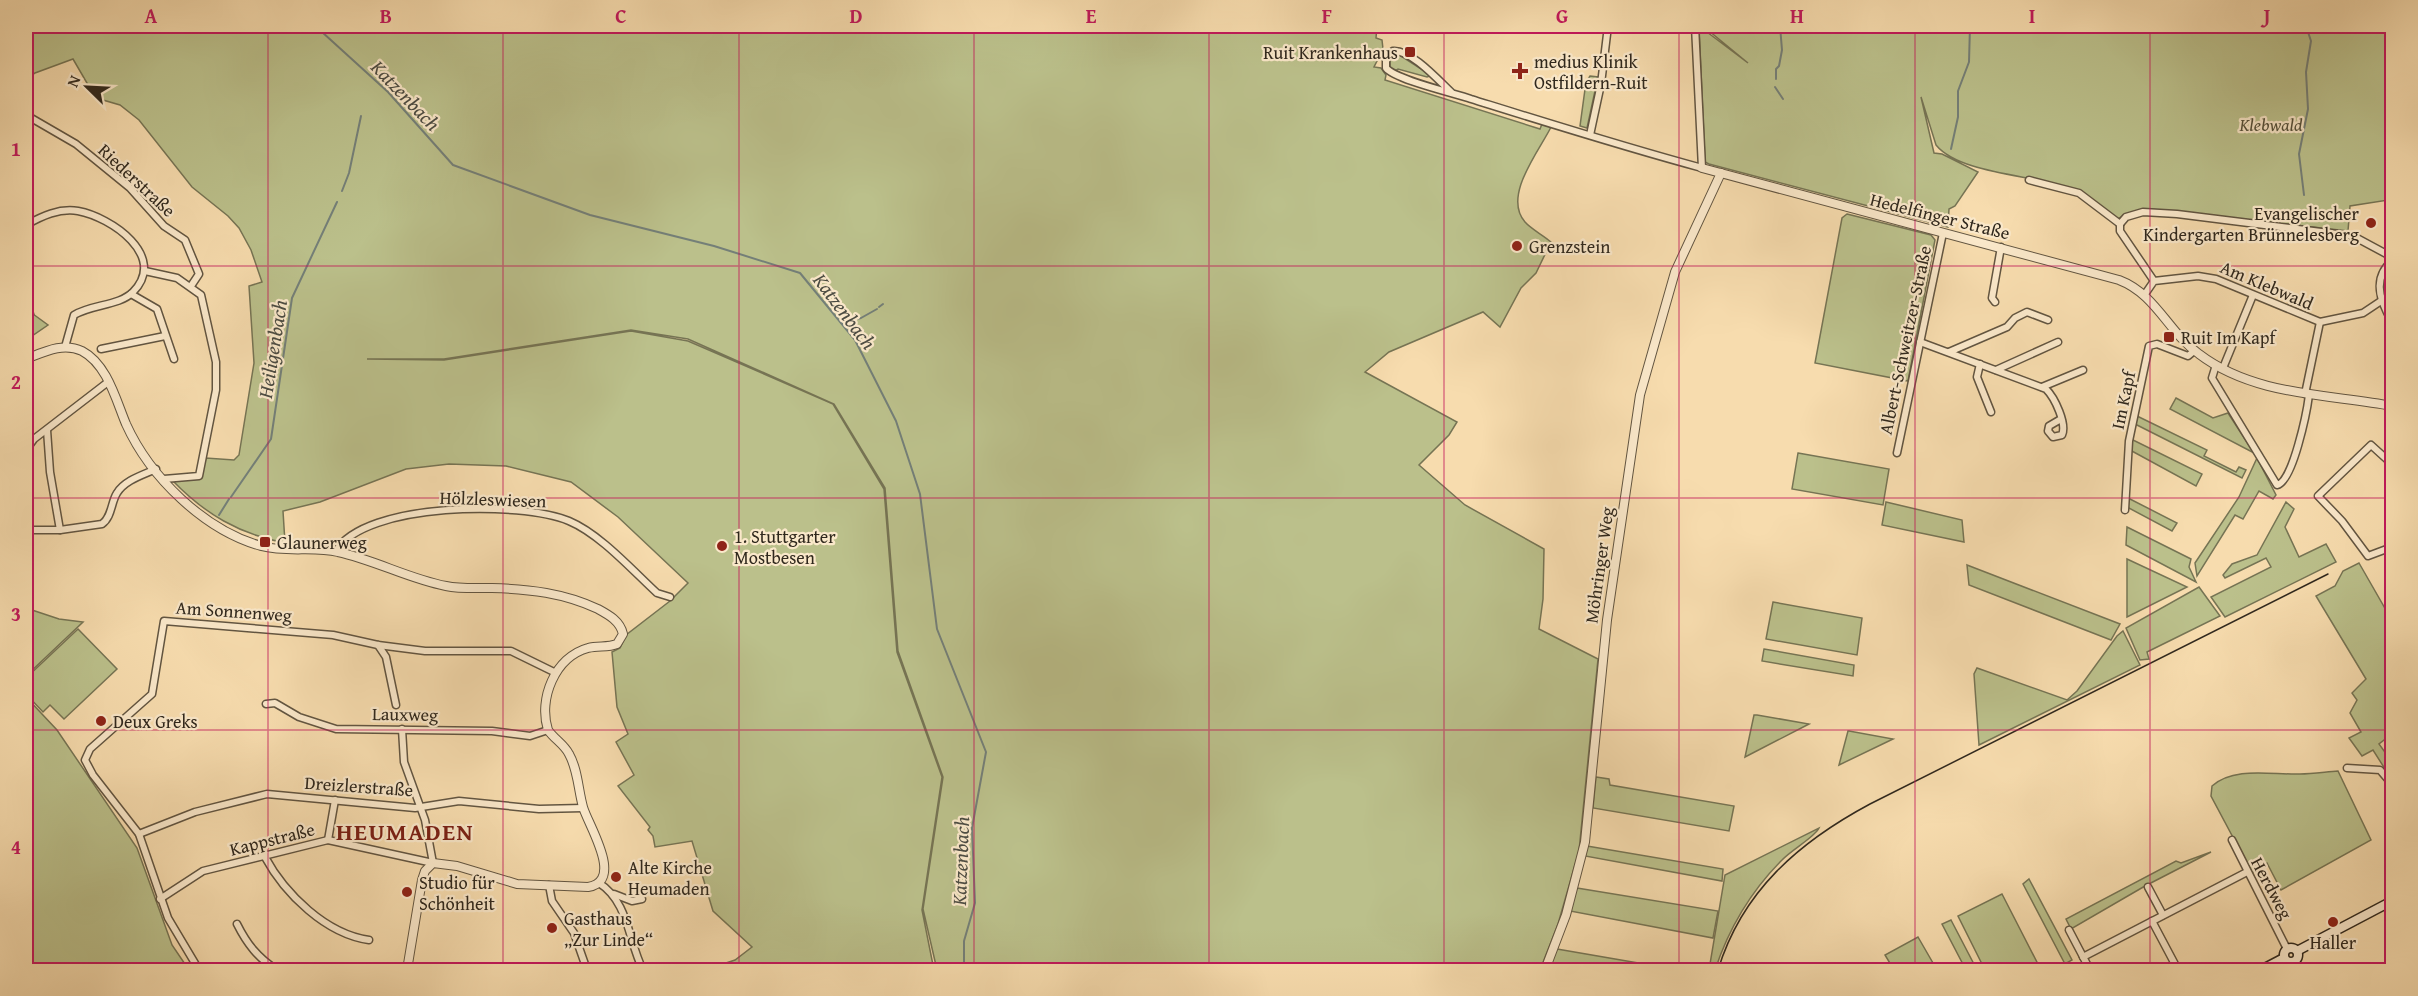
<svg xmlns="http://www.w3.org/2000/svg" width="2418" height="996" viewBox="0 0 2418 996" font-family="'Gentium Book Plus',serif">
  <rect width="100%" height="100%" fill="#f7dcae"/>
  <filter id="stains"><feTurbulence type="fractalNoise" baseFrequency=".00333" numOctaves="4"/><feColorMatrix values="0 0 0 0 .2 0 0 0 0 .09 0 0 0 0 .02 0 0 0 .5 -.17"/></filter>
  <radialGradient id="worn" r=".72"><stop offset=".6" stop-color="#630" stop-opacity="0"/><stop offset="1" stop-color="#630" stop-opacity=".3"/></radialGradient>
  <g fill="#bbc08b" stroke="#767454" stroke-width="1.5">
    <path d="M26,26h1351l-1,12 6,2 1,9 -9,18 7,1 5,7 -1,5 155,49 2,-5 9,3c-11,23 -49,69 -26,95 6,7 18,13 26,20l-15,31 -15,15 -21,39 -17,-15 -94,40 -24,20 92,50 -8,13 -30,30 46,40 79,44 -1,50 -4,30 59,30 -19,192 -21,73 -18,46h-603l-14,-61 20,-132 -45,-126 -13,-163 -51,-84 -146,-65 -57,-9 -187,29h-77l77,1 187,-29 57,10 145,63 51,85 13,163 45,125 -20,133 12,60h-229l30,-10 17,-13 -39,-36 -21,-70 -37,6 -2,-11 -5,-6 2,-3 -32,-41 16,-11 -18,-33 12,-8 -11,-27 -5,-55 8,-4 6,-13 44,-34 18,-18 -70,-66 -47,-35 -65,-16 -57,-2 -43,5 -86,33 -37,9 2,32c-46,-9 -80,-29 -112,-62l27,-2 6,-21 28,2 5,-5 15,-92 -5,-77 13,-4 -11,-32 -12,-22 -11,-12 -36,-29 -53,-67 -19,-15 -17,-5 -12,-10 -18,-31 -38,14 -9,7z"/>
    <path d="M1699,26l49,37 -45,-37h689v204l-4,-30 -38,6 -2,25 -198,-22 -24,5 -8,5c-17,-12 -36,-26 -56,-33 -33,-11 -103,-13 -126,-41l-15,-48 13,56 8,1 36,18 -23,34 -6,3 -1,18 -239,-63 -4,-2z"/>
    <polygon points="1398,54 1429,74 1430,76 1427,77 1398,69 1395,71 1390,68 1390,58"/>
    <polygon points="1590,76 1598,77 1587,128 1580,126 1586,82"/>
    <polygon points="1847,214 1931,235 1935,240 1908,381 1815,363 1842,218"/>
    <polygon points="33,314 48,325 26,340 26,320"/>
    <polygon points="2176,398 2213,418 2228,413 2254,453 2170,409"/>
    <polygon points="2137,416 2207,450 2204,456 2236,472 2239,467 2246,470 2242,478 2135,424"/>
    <polygon points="2131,439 2202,474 2196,486 2130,450"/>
    <polygon points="1798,453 1889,469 1883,505 1792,489"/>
    <polygon points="2257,458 2276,495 2273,499 2259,491 2243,519 2235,515 2197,576 2195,563 2239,497"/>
    <polygon points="2128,498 2177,523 2172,531 2127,507"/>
    <polygon points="1886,502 1962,520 1964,542 1882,525"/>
    <polygon points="2286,502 2294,509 2285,527 2299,557 2326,544 2336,562 2225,617 2211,597 2271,567 2266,558 2225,578 2223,575 2232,564 2257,555"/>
    <polygon points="2127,527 2191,559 2189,567 2196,582 2126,545"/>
    <polygon points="2127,559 2187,587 2127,617"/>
    <polygon points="2359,563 2390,617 2392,615 2392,741 2388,737 2379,744 2392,762 2392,780 2373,750 2362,756 2349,738 2361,732 2350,713 2357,700 2352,693 2366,679 2316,596 2335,586 2343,571"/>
    <polygon points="1967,565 2120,624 2111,640 1969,585"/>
    <polygon points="2199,587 2220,616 2147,652 2149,659 2140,660 2126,628"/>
    <polygon points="1773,602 1862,618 1857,655 1766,639"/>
    <polygon points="26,608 59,619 83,622 26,676"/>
    <polygon points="78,629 117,669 64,719 50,705 43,712 26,694 26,678"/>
    <polygon points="2123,631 2140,665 1979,745 1974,674 1977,668 2067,700 2077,691 2117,636"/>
    <polygon points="1764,649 1854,665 1853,676 1762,661"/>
    <polygon points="26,697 57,730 137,848 172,945 189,970 26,970"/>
    <polygon points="1754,715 1757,715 1809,724 1745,757"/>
    <polygon points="1848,731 1849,731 1893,739 1839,765"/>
    <path d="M2338,771l33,69 -90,50 -14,-27 -15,10 -41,-77 1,-10c22,-20 60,-11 88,-12 12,0 25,-2 38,-3z"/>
    <polygon points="1596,777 1609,779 1610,785 1734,806 1729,831 1593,808"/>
    <path d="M1819,828c-4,9 -28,22 -37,32 -32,32 -53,68 -67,110h-6l16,-95z"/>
    <polygon points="1587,846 1723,869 1722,881 1585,856"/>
    <polygon points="2211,852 2145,886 2071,929 2066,919 2176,861 2181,863"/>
    <polygon points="2029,879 2072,960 2065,964 2023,884"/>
    <polygon points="1577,888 1718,911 1713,938 1570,911"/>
    <polygon points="2002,894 2041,970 1985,970 1958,916"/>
    <polygon points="1951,920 1977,970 1966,970 1942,924"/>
    <polygon points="1918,937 1937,970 1894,970 1885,955"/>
    <polygon points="1557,949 1679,970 1548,970"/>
  </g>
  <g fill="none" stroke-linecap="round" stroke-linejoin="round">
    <g stroke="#747f78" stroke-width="2">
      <polyline points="321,26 322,32 388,92 453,165 590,215 714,246 800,273 855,340 896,421 920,494 937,629 986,752 972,828 975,903 964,941 964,970"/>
      <polyline points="1776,79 1776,69 1779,66 1782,50 1780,26"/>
      <polyline points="1775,87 1783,99"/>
      <polyline points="1951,149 1958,117 1958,91 1969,62 1970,26"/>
      <polyline points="342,191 349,173 361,116"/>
      <polyline points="2304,195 2299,154 2308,109 2306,72 2311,41 2306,26"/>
      <polyline points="879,307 883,304"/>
      <polyline points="841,323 861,318 877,309"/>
      <polyline points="231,497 271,439 292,298 337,202"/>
      <polyline points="219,515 229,499"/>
    </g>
    <g stroke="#625541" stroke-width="9">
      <g id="minor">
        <path d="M1452,93c-12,-11 -41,-44 -59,-42l-7,6v11c10,12 68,25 85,31 77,24 153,48 231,69l-7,-142"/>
        <polyline points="26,115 76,144 130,188 164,226 185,240 199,274 191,286"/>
        <polyline points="1590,135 1601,84 1608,26"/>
        <polyline points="2029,180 2079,193 2120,224"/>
        <polyline points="2120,224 2126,217 2143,212 2177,214 2353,236 2392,257"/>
        <polyline points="2120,224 2120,231 2154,281"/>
        <path d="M26,225c16,-9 33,-17 52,-14 33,6 90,45 55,81 -14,14 -41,12 -59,23l-9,32"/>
        <path d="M2392,261c-20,17 -12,41 0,60"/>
        <polyline points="145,271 177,278 201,295 216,362 216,390 199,476 164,479"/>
        <polyline points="131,294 157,309 174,359"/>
        <polyline points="2145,294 2154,281 2198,276 2216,279 2320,322 2363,313 2381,301"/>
        <polyline points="1995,302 1992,298 2001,247"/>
        <polyline points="26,311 30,314"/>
        <path d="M1920,342l126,47c9,9 21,35 16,46l-9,2 -5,-6 1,-5 12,-7"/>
        <polyline points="101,349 165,336"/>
        <polyline points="1949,352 2007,327 2015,318 2027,312 2048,320"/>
        <polyline points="1980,364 1977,377 1991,412"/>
        <path d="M2216,365l-4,13 65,107c16,-3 30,-74 32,-90"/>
        <polyline points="2223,368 2253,295"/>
        <polyline points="1996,370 2058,342"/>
        <polyline points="2042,387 2083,370"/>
        <polyline points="2305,394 2320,322"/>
        <polyline points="47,430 50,472 60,530"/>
        <polyline points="26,450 34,439 108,382"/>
        <polyline points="1897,453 1943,233"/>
        <polyline points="2392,477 2392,464 2371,445 2318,496 2342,521 2368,556 2392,547"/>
        <polyline points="2125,510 2129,441 2149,346 2157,344 2188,356 2194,351"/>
        <path d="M26,530h34l42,-6c10,-7 9,-22 15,-31 8,-13 26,-18 39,-24"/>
        <path d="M336,551c29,-49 185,-50 233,-30 31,13 63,49 88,72l13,4"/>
        <polyline points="378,645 386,657 396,705"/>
        <polyline points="266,704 275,703 299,717 336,729 492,731 530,736 548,730"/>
        <polyline points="2347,768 2380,770 2392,784"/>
        <polyline points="139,834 195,812 267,794 415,808 459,801 539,809 583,808"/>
        <polyline points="328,840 335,800"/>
        <polyline points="2232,840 2287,949"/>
        <path d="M265,857c20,37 61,77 104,83"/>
        <path d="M599,883c30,19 29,58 44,87"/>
        <polyline points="549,885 552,901 574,933 587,970"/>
        <polyline points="2148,887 2163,915"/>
        <polyline points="614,894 632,901 642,899"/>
        <polyline points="160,899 203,871 328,840 433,863 425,820 404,762 402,729"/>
        <polyline points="2152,921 2178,970"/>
        <path d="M237,924c10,20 21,34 40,46"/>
        <polyline points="2069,930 2090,970"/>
        <polyline points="2083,957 2247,872"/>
        <polyline points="2295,962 2303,970"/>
        <polyline points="199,970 168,918 139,834 93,775 85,760 90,749 152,694 164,621 333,635 378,645 425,651 511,651 556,673"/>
        <polyline points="2381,970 2392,962"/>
      </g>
    </g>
    <g stroke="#625541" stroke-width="10">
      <g id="tertiary">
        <path d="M1702,168l417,112c37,14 49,52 80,74 55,42 129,40 193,52"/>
        <path d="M26,359c18,-7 37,-17 56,-8 25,13 34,49 44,73 24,53 78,106 135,122 27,7 52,0 77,6 37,8 71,27 108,34 14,3 31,2 46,2 37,1 72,5 106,21 11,6 22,12 25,25l-6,10c-10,4 -19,1 -29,4 -33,9 -50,51 -40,82 6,9 16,14 21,24 9,16 9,35 14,53 5,18 42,74 5,80l-71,-3 -60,-18 -24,-3 -8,8 -3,9 -15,90"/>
        <polyline points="1545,970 1566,915 1585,842 1607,620 1640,395 1675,272 1721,173"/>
      </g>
    </g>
    <g stroke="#30281d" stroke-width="11">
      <g id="secondary">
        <circle cx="2291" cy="955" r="7"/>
        <polyline points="2297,951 2392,901"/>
        <polyline points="2261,970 2284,958"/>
      </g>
    </g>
    <use href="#minor" stroke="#fae8ca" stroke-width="6"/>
    <use href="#tertiary" stroke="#fae8ca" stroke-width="8"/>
    <use href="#secondary" stroke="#fae8ca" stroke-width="8"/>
    <path stroke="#30281d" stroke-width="1.5" d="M1718,970c24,-79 81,-128 152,-166l458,-230"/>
  </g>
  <path fill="none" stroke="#c2185b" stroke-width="1.5" stroke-opacity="0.55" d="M268,26v944M503,26v944M739,26v944M974,26v944M1209,26v944M1444,26v944M1679,26v944M1915,26v944M2150,26v944M26,266h2366M26,498h2366M26,730h2366"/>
  <g fill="#8f2418" stroke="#fae8ca" stroke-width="2">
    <rect x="1404" y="46" width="12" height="12" rx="3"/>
    <path d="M1517 62h6v6h6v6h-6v6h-6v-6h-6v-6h6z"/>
    <circle cx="2371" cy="223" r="6"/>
    <circle cx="1517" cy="246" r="6"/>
    <rect x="2163" y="331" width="12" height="12" rx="3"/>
    <rect x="259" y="536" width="12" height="12" rx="3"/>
    <circle cx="722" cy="546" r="6"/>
    <circle cx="101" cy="721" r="6"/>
    <circle cx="616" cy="877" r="6"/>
    <circle cx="407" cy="892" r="6"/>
    <circle cx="2333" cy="922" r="6"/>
    <circle cx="552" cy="928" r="6"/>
  </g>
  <g text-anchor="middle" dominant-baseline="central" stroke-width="4.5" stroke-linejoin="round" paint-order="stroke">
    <g font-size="18" fill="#30281d" stroke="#fae8ca" text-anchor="start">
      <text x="1398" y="52" text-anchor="end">Ruit Krankenhaus</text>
      <text x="1534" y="61">medius Klinik<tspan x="1534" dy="21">Ostfildern-Ruit</tspan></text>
      <text x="2359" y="213" text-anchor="end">Evangelischer<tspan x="2359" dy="21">Kindergarten Brünnelesberg</tspan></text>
      <text x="1529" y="246">Grenzstein</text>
      <text x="2181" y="337">Ruit Im Kapf</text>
      <text x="734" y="536">1. Stuttgarter<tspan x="734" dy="21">Mostbesen</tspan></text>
      <text x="277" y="542">Glaunerweg</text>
      <text x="113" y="721">Deux Greks</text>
      <text x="628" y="867">Alte Kirche<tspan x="628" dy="21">Heumaden</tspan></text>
      <text x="419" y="882">Studio für<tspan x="419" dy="21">Schönheit</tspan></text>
      <text x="564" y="918">Gasthaus<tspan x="564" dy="21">„Zur Linde“</tspan></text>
      <text x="2333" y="942" text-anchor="middle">Haller</text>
    </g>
    <g font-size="18" font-style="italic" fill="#534e38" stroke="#fae8ca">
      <text x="2271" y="124">Klebwald</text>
    </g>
    <g font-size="18" fill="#30281d" stroke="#fae8ca">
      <text transform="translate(137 180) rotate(43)">Riederstraße</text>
      <text transform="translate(1940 216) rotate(14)">Hedelfinger Straße</text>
      <text transform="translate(2267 285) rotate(23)">Am Klebwald</text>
      <text transform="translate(1905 340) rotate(-78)">Albert-Schweitzer-Straße</text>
      <text transform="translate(2123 400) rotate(-78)">Im Kapf</text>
      <text transform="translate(493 499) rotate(2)">Hölzleswiesen</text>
      <text transform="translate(1599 565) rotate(-82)">Möhringer Weg</text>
      <text transform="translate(234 611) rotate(4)">Am Sonnenweg</text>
      <text transform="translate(405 714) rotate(1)">Lauxweg</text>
      <text transform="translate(359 786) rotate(4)">Dreizlerstraße</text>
      <text transform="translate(272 839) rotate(-14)">Kappstraße</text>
      <text transform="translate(2272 888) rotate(62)">Herdweg</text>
    </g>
    <g font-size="20" font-style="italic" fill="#4c4c43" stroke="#fae8ca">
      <text transform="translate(406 95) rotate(46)">Katzenbach</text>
      <text transform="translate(845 311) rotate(53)">Katzenbach</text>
      <text transform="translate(272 349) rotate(-81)">Heiligenbach</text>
      <text transform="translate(960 861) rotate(-88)">Katzenbach</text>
    </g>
    <g font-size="24" font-weight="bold" letter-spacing="1.5" fill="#7a1f14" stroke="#fae8ca">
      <text x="405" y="831">HEUMADEN</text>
    </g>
  </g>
  <rect width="2418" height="996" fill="none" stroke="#f7dcae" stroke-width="66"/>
  <g transform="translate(87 87) rotate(294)" stroke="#fae8ca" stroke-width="4.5" paint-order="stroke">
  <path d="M0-4.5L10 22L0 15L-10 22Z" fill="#30281d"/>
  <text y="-9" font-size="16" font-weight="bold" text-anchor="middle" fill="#30281d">N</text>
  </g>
  <rect x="33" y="33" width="2352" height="930" fill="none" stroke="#c2185b" stroke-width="2"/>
  <g font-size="20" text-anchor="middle" font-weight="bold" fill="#c2185b">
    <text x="151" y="23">A</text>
    <text x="386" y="23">B</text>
    <text x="621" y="23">C</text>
    <text x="856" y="23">D</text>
    <text x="1091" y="23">E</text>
    <text x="1327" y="23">F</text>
    <text x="1562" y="23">G</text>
    <text x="1797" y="23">H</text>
    <text x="2032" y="23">I</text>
    <text x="2267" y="23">J</text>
    <text x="16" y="156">1</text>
    <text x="16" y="389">2</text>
    <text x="16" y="621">3</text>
    <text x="16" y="854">4</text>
  </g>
  <rect width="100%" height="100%" filter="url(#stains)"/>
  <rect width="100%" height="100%" fill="url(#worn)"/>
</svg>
